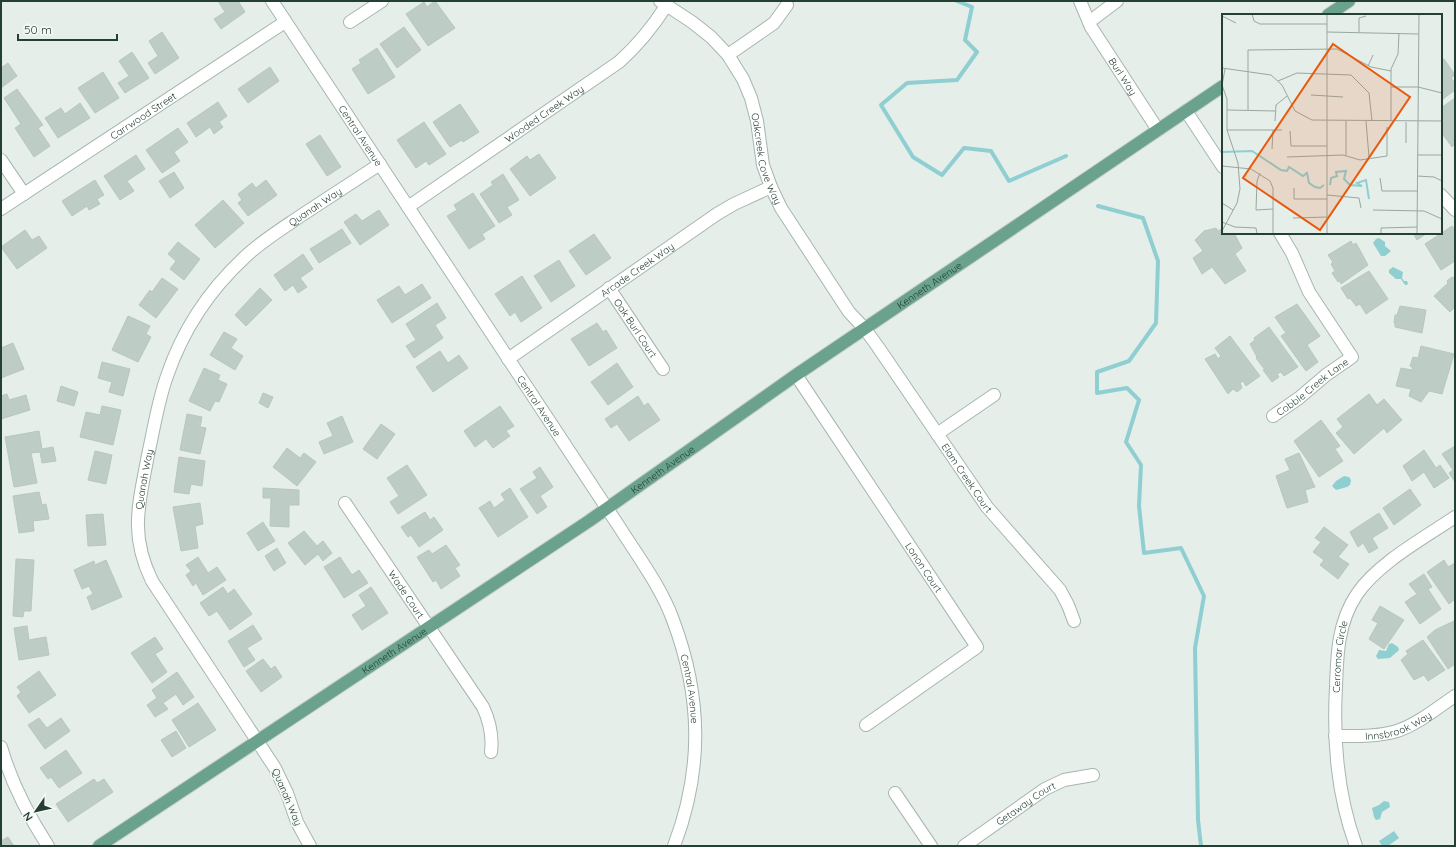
<svg xmlns="http://www.w3.org/2000/svg" width="1456" height="847" viewBox="0 0 1456 847" font-family="Quicksand,sans-serif">
  <rect width="100%" height="100%" fill="#e5eee9"/>
  <g fill="#8fcfd1">
    <polygon points="1379,238 1385,242 1385,246 1391,251 1385,256 1381,256 1373,243 1376,239"/>
    <polygon points="1393,267 1403,272 1402,278 1404,281 1407,281 1408,283 1407,285 1405,285 1401,279 1396,279 1389,273 1389,270"/>
    <polygon points="1344,476 1349,477 1351,480 1350,485 1347,487 1336,490 1332,486 1336,481"/>
    <polygon points="1392,643 1398,647 1399,650 1390,658 1378,659 1376,656 1379,650 1386,651 1389,644"/>
    <polygon points="1384,801 1389,802 1390,807 1382,812 1380,819 1376,820 1374,817 1372,808 1379,805"/>
    <polygon points="1394,831 1399,838 1388,846 1382,846 1379,841"/>
  </g>
  <g fill="none" stroke-linecap="round" stroke-linejoin="round">
    <g stroke="#8fcfd1" stroke-width="4">
      <polyline points="957,1 972,7 965,40 977,52 957,80 907,83 881,105 913,157 942,175 964,148 991,151 1009,181 1066,156"/>
      <polyline points="1098,206 1143,218 1158,261 1156,323 1129,361 1097,372 1097,393 1127,388 1139,400 1126,442 1141,465 1139,506 1144,553 1181,548 1204,596 1195,648 1198,820 1201,846"/>
    </g>
  </g>
  <g fill="#bdccc4" stroke="#b7c7bf">
    <polygon points="218,1 238,1 245,12 221,29 214,19 225,12"/>
    <polygon points="435,1 455,28 428,46 406,14 424,2 427,7"/>
    <polygon points="404,27 421,50 397,68 380,44"/>
    <polygon points="162,32 179,58 155,74 148,63 158,56 149,41"/>
    <polygon points="377,48 395,77 368,94 352,69 361,63 359,60"/>
    <polygon points="132,52 149,78 125,93 118,83 129,76 119,61"/>
    <polygon points="1444,59 1455,75 1451,78 1455,83 1455,90 1443,99 1441,97 1441,61"/>
    <polygon points="8,63 17,76 1,88 1,68"/>
    <polygon points="270,67 279,81 248,103 238,89"/>
    <polygon points="103,72 119,98 95,113 78,88"/>
    <polygon points="17,89 43,125 38,128 50,146 34,157 15,128 21,124 4,98"/>
    <polygon points="1455,98 1455,144 1452,147 1441,132 1441,108"/>
    <polygon points="218,102 227,116 219,122 223,127 214,134 210,127 196,137 187,123"/>
    <polygon points="80,103 90,118 58,138 45,118 61,108 65,114"/>
    <polygon points="460,104 479,132 463,142 462,140 450,147 433,122"/>
    <polygon points="424,122 446,154 429,165 426,161 416,168 397,140"/>
    <polygon points="178,128 188,142 174,152 180,161 162,173 146,150"/>
    <polygon points="320,135 341,167 327,176 306,144"/>
    <polygon points="539,154 556,178 530,196 510,169 527,156 530,160"/>
    <polygon points="136,155 145,169 127,181 134,191 120,200 104,176"/>
    <polygon points="174,172 184,188 170,198 159,181"/>
    <polygon points="503,174 519,200 507,207 512,215 499,223 480,194 493,185 491,182"/>
    <polygon points="95,180 104,195 97,199 100,204 89,210 87,206 72,216 62,201"/>
    <polygon points="266,180 277,195 248,216 238,203 242,200 238,194 252,183 256,188"/>
    <polygon points="473,193 495,226 482,234 485,239 469,249 447,216 457,210 454,205"/>
    <polygon points="223,200 244,223 215,248 195,225"/>
    <polygon points="379,210 389,225 360,245 344,222 356,214 362,221"/>
    <polygon points="1452,226 1455,230 1455,261 1441,270 1425,244"/>
    <polygon points="1216,228 1218,231 1223,228 1223,233 1234,233 1242,248 1235,254 1246,271 1225,284 1212,267 1202,274 1193,258 1203,251 1195,240 1204,231"/>
    <polygon points="342,229 351,243 319,263 310,249"/>
    <polygon points="25,230 32,240 39,236 47,248 17,269 1,247"/>
    <polygon points="1413,233 1427,233 1417,240"/>
    <polygon points="594,234 611,258 586,275 569,251"/>
    <polygon points="1351,241 1353,245 1356,243 1368,265 1341,284 1340,281 1338,282 1332,273 1335,271 1331,264 1333,262 1328,255"/>
    <polygon points="178,242 200,259 184,280 170,269 176,261 168,254"/>
    <polygon points="303,254 313,269 300,278 307,287 298,293 293,285 285,291 274,275"/>
    <polygon points="559,260 575,286 551,302 534,276"/>
    <polygon points="1369,271 1388,299 1366,314 1360,304 1356,306 1350,298 1348,299 1341,288"/>
    <polygon points="522,276 542,308 521,322 515,312 510,316 495,294"/>
    <polygon points="1452,277 1455,278 1455,307 1450,312 1434,296 1448,283 1447,281"/>
    <polygon points="162,278 178,289 156,318 139,305 150,290 152,292"/>
    <polygon points="422,284 431,298 392,323 377,300 399,286 405,295"/>
    <polygon points="260,288 272,300 246,326 235,315"/>
    <polygon points="437,303 446,318 435,325 443,338 414,358 406,346 416,340 406,324"/>
    <polygon points="1297,304 1320,336 1307,345 1318,362 1306,371 1281,336 1286,333 1275,317"/>
    <polygon points="1400,306 1426,310 1422,333 1395,327 1395,324 1394,323 1395,315 1397,315"/>
    <polygon points="128,316 150,326 146,334 151,337 138,362 112,350"/>
    <polygon points="597,323 603,332 606,330 617,348 589,366 571,339"/>
    <polygon points="1269,327 1298,367 1284,376 1281,372 1277,374 1279,377 1272,382 1263,370 1265,370 1256,358 1257,357 1250,344 1255,340 1254,338"/>
    <polygon points="224,332 237,339 231,348 243,356 235,370 210,355"/>
    <polygon points="1230,336 1260,376 1246,386 1243,381 1240,383 1242,388 1237,392 1233,389 1228,394 1205,359 1215,354 1218,359 1221,356 1215,348"/>
    <polygon points="13,343 24,369 1,378 1,348"/>
    <polygon points="1421,346 1454,354 1442,394 1429,391 1421,402 1409,396 1411,389 1396,386 1401,368 1412,370 1413,368 1410,366 1413,357 1418,358"/>
    <polygon points="440,351 448,363 459,355 468,368 433,392 416,367"/>
    <polygon points="102,362 130,369 123,396 109,392 112,382 98,378"/>
    <polygon points="617,363 633,387 608,405 591,382"/>
    <polygon points="204,368 220,375 218,380 227,384 219,402 215,401 210,411 189,401"/>
    <polygon points="61,386 78,392 74,406 57,401"/>
    <polygon points="263,393 273,397 268,408 259,403"/>
    <polygon points="7,394 9,400 26,395 30,410 1,419 1,396"/>
    <polygon points="1369,394 1377,405 1384,399 1402,420 1387,433 1384,428 1354,454 1336,433 1343,427 1337,419"/>
    <polygon points="638,396 644,406 648,403 660,420 629,441 617,424 611,428 605,419"/>
    <polygon points="102,406 121,410 113,445 80,437 86,412 100,415"/>
    <polygon points="500,406 514,426 506,431 510,436 493,448 486,439 475,447 464,431"/>
    <polygon points="187,414 202,417 200,427 206,428 200,454 180,450"/>
    <polygon points="342,416 353,442 324,454 319,442 333,436 327,423"/>
    <polygon points="1321,420 1340,446 1335,449 1343,461 1319,477 1294,441"/>
    <polygon points="381,424 395,434 377,459 363,449"/>
    <polygon points="39,431 42,449 53,447 56,461 42,463 40,452 31,453 37,483 14,487 5,437"/>
    <polygon points="1455,446 1455,482 1449,473 1453,470 1442,454"/>
    <polygon points="287,448 300,458 304,453 316,462 297,486 273,467"/>
    <polygon points="1424,450 1436,468 1440,465 1449,478 1434,488 1424,472 1412,481 1403,466"/>
    <polygon points="95,451 112,455 106,484 88,480"/>
    <polygon points="1299,453 1315,487 1305,490 1308,502 1287,508 1276,476 1290,470 1285,459"/>
    <polygon points="179,457 205,461 202,486 191,484 189,494 174,492"/>
    <polygon points="407,465 427,495 398,514 390,502 399,496 387,478"/>
    <polygon points="540,467 553,487 540,496 547,507 537,514 520,489 537,478 533,472"/>
    <polygon points="263,488 299,490 299,505 289,505 289,527 270,526 271,498 263,498"/>
    <polygon points="510,488 528,517 498,537 479,508 490,501 494,508 505,500 501,494"/>
    <polygon points="1410,489 1421,505 1394,525 1383,508"/>
    <polygon points="39,492 42,505 46,504 49,519 33,521 34,531 19,533 13,496"/>
    <polygon points="200,503 203,524 195,526 198,548 181,551 173,507"/>
    <polygon points="425,512 430,520 434,517 443,530 419,547 411,535 408,537 401,527"/>
    <polygon points="1379,513 1388,528 1372,538 1378,548 1369,553 1363,543 1358,547 1350,532"/>
    <polygon points="103,514 106,545 88,546 86,515"/>
    <polygon points="263,522 275,541 258,551 247,533"/>
    <polygon points="1324,527 1348,545 1338,557 1349,564 1338,579 1320,565 1324,560 1313,552 1321,542 1315,538"/>
    <polygon points="304,531 317,546 323,541 332,553 323,561 318,554 305,565 288,543"/>
    <polygon points="446,545 460,565 455,568 460,576 441,589 436,580 433,582 417,557 429,550 432,554"/>
    <polygon points="277,548 286,563 274,571 265,556"/>
    <polygon points="198,557 208,573 217,567 226,580 203,595 196,583 193,586 186,575 191,571 186,565"/>
    <polygon points="340,557 352,575 359,570 368,583 344,598 324,567"/>
    <polygon points="16,559 34,560 31,611 24,611 23,617 13,616"/>
    <polygon points="106,560 122,597 92,610 87,597 93,594 89,586 82,589 74,570 94,561 95,565"/>
    <polygon points="1444,560 1448,567 1455,563 1455,599 1449,604 1427,572"/>
    <polygon points="1424,574 1432,587 1428,589 1441,609 1420,624 1405,602 1417,594 1409,584"/>
    <polygon points="223,587 228,594 234,589 252,614 230,630 217,611 209,616 200,603"/>
    <polygon points="371,587 388,613 362,630 352,615 366,606 359,595"/>
    <polygon points="1380,606 1404,620 1384,649 1369,639 1378,623 1372,620"/>
    <polygon points="1454,621 1455,664 1448,669 1427,637 1435,630"/>
    <polygon points="253,625 262,639 247,648 255,660 244,667 228,641"/>
    <polygon points="27,626 29,640 46,637 49,655 19,660 14,628"/>
    <polygon points="155,637 163,649 155,654 167,672 152,683 131,653"/>
    <polygon points="1423,640 1445,670 1428,681 1424,675 1414,680 1401,660 1408,654 1406,651"/>
    <polygon points="263,659 271,669 275,666 282,677 261,692 246,671"/>
    <polygon points="39,671 56,695 29,713 17,696 21,692 17,687"/>
    <polygon points="177,672 194,697 183,705 176,694 163,703 168,709 155,717 147,705 157,698 152,690"/>
    <polygon points="198,703 216,730 189,747 172,720"/>
    <polygon points="39,718 47,728 61,718 70,731 45,749 28,725"/>
    <polygon points="176,731 186,748 172,757 161,740"/>
    <polygon points="66,750 82,773 59,788 51,777 48,779 40,768"/>
    <polygon points="94,779 97,783 104,779 113,792 68,822 56,804"/>
    <polygon points="8,837 14,846 1,846 1,841"/>
  </g>
  <g fill="none" stroke-linecap="round" stroke-linejoin="round">
    <g stroke="#a7b6af" stroke-width="14">
      <g id="minor">
        <path id="s1" d="M272,1l348,527c19,30 41,59 53,92 29,77 30,150 1,226"/>
        <path id="s2" d="M660,1l32,21 19,15 17,18 15,24 8,19 6,23 6,44 8,22 10,21 68,104 16,17 13,18 109,160 73,83 8,15 6,16"/>
        <path id="s3" d="M1080,1l11,26 67,103"/>
        <polyline points="350,22 382,1"/>
        <polyline points="1089,22 1117,1"/>
        <polyline points="728,55 774,23 787,5"/>
        <polyline points="1186,111 1223,167"/>
        <polyline points="1,160 24,194"/>
        <polyline points="1441,195 1455,210"/>
        <path id="s4" d="M408,207l211,-145c19,-17 33,-34 47,-56"/>
        <path id="s5" d="M1,209l284,-187"/>
        <path id="s6" d="M609,288l54,81"/>
        <path id="s7" d="M508,359l209,-145 17,-10 37,-17"/>
        <path id="s8" d="M796,375l181,272 -111,78"/>
        <path id="s9" d="M1273,416l26,-18 27,-23 26,-18 -43,-65 -17,-39 -12,-20"/>
        <polyline points="937,434 994,395"/>
        <path id="s10" d="M345,503l138,204c7,15 10,28 8,45"/>
        <path id="s11" d="M1335,736c20,0 42,1 62,-5 21,-7 40,-23 58,-35"/>
        <path d="M1,747c10,35 27,68 47,99"/>
        <polyline points="895,793 931,846"/>
        <path id="s12" d="M310,846l-13,-24 -10,-29 -12,-25 -123,-187c-23,-47 -13,-77 -4,-126 6,-27 10,-54 19,-79 16,-47 43,-87 79,-120 17,-16 37,-28 56,-41 26,-17 52,-34 78,-51"/>
        <path id="s13" d="M964,846l81,-57 19,-9 29,-5"/>
        <path id="s14" d="M1356,846c-19,-52 -23,-104 -20,-159 1,-33 2,-65 21,-93 21,-31 67,-56 98,-77"/>
      </g>
    </g>
    <g stroke="#c2cac6" stroke-width="14">
      <g id="major">
        <polyline points="1328,15 1349,1"/>
        <path id="s15" d="M99,846l490,-325 207,-146 427,-289"/>
      </g>
    </g>
    <use href="#minor" stroke="#fff" stroke-width="12"/>
    <use href="#major" stroke="#6aa28d" stroke-width="12"/>
  </g>
  <g text-anchor="middle" dominant-baseline="central" stroke-width="3.5" stroke-linejoin="round" paint-order="stroke">
    <g font-size="10" fill="#244035" stroke="#f6faf7">
      <text stroke="none"><textPath href="#s3" startOffset="87">Burl Way</textPath></text>
      <text stroke="none"><textPath href="#s4" startOffset="165">Wooded Creek Way</textPath></text>
      <text stroke="none"><textPath href="#s5" startOffset="170">Carrwood Street</textPath></text>
      <text stroke="none"><textPath href="#s1" startOffset="161">Central Avenue</textPath></text>
      <text stroke="none"><textPath href="#s2" startOffset="199">Oakcreek Cove Way</textPath></text>
      <text stroke="none"><textPath href="#s12" startOffset="750">Quanah Way</textPath></text>
      <text stroke="none"><textPath href="#s7" startOffset="157">Arcade Creek Way</textPath></text>
      <text stroke="none"><textPath href="#s15" startOffset="1002">Kenneth Avenue</textPath></text>
      <text stroke="none"><textPath href="#s6" startOffset="48">Oak Burl Court</textPath></text>
      <text stroke="none"><textPath href="#s9" startOffset="49">Cobble Creek Lane</textPath></text>
      <text stroke="none"><textPath href="#s1" startOffset="485">Central Avenue</textPath></text>
      <text stroke="none"><textPath href="#s15" startOffset="678">Kenneth Avenue</textPath></text>
      <text stroke="none"><textPath href="#s2" startOffset="579">Elam Creek Court</textPath></text>
      <text stroke="none"><textPath href="#s12" startOffset="414">Quanah Way</textPath></text>
      <text stroke="none"><textPath href="#s8" startOffset="231">Lonon Court</textPath></text>
      <text stroke="none"><textPath href="#s10" startOffset="110">Wade Court</textPath></text>
      <text stroke="none"><textPath href="#s15" startOffset="354">Kenneth Avenue</textPath></text>
      <text stroke="none"><textPath href="#s14" startOffset="192">Cerromar Circle</textPath></text>
      <text stroke="none"><textPath href="#s1" startOffset="809">Central Avenue</textPath></text>
      <text stroke="none"><textPath href="#s11" startOffset="65">Innsbrook Way</textPath></text>
      <text transform="translate(287 797) rotate(67)">Quanah Way</text>
      <text stroke="none"><textPath href="#s13" startOffset="75">Getaway Court</textPath></text>
    </g>
  </g>
  <g transform="translate(1222 14)">
    <rect width="220" height="220" fill="#e5eee9"/>
    <path fill="none" stroke="#8fcfd1" stroke-width="2" d="M0,138l30,-1 29,19 6,1 2,-4 14,9 4,-3 2,10 6,4 5,1 4,-3M108,171l1,-7 6,-2 -1,-4 10,-1 -2,8 6,6 12,1 -5,-3 9,-3 3,19"/>
    <path fill="none" stroke="#98a8a1" stroke-width="1" d="M30,0l2,7 6,3h67M0,2l14,7M105,18l91,2M137,18v-14l7,-2M146,52l5,-11M0,54l49,7 11,10 13,26 17,9 130,1M56,67l19,-8 54,2 18,18 3,28M169,73h27l24,6M89,81l32,2M5,96l48,1M26,96v-60l89,-1 34,18 20,4M53,107l1,-16 11,-9M144,107l3,36M169,107v-52l7,-15 1,-21M184,108v21M5,116h55M68,117l1,15h36M50,135l1,-19M195,141h25M124,142v-35M65,143l56,-2 17,5 27,-4v-29M0,152l29,3 19,12 3,7v46M38,159l-3,8 -1,29 17,-1M195,162l17,1 8,4M158,164l2,13h36M72,174v11h33M105,181l32,3 2,10M0,189l11,7M151,196l51,1 18,8M71,204l34,-1M0,208l13,5 21,1 1,6M0,217l15,-28 3,-14 -2,-26 -11,-33v-31l-5,-14 3,-16M105,220v-220M159,220v-6l36,-1M195,220l2,-220"/>
    <path fill="#e8590c" fill-opacity="0.15" stroke="#e8590c" stroke-width="2" d="M111,30l77,53 -90,133 -77,-52z"/>
    <rect width="220" height="220" fill="none" stroke="#244035" stroke-width="2"/>
  </g>
  <rect width="1456" height="847" fill="none" stroke="#244035" stroke-width="4"/>
  <g transform="translate(36 811) rotate(236)" stroke="#f6faf7" stroke-width="3" paint-order="stroke">
  <path d="M0-3L7 15L0 10L-7 15Z" fill="#244035"/>
  <text y="-6" font-size="11" font-weight="bold" text-anchor="middle" fill="#244035">N</text>
  </g>
  <path d="M18 34v6h99v-6" fill="none" stroke="#244035" stroke-width="2"/>
  <text x="24" y="34" font-size="12" fill="#244035" stroke="#f6faf7" stroke-width="3" paint-order="stroke">50 m</text>
</svg>
